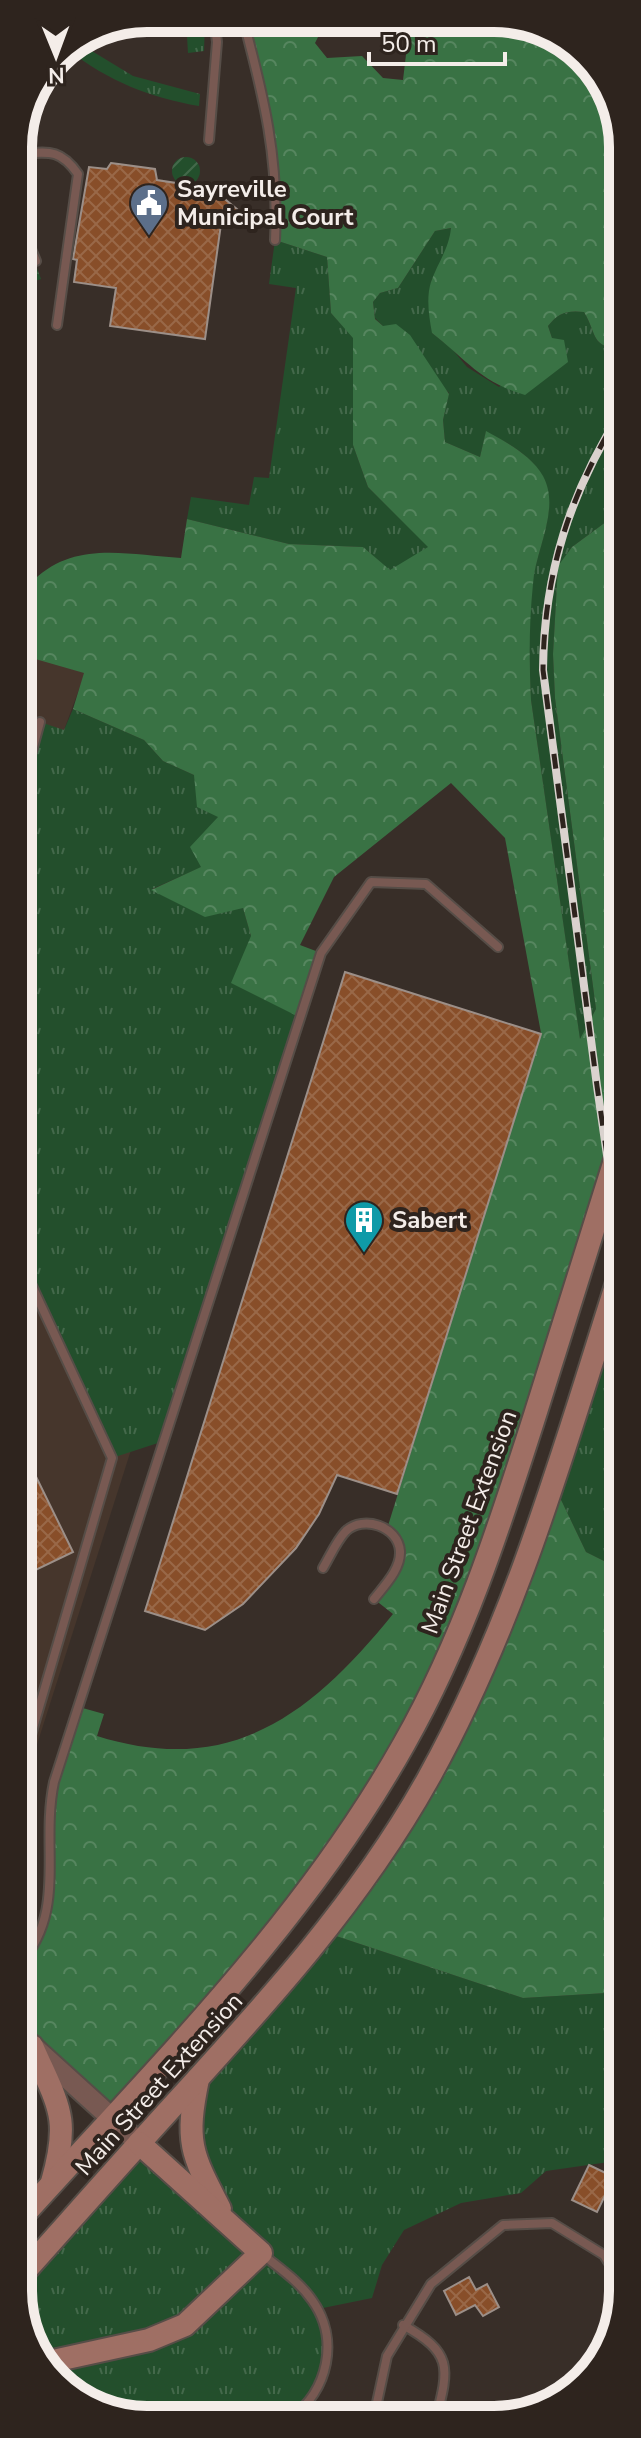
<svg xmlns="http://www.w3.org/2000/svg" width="641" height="2438" viewBox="0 0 641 2438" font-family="'Nunito Sans',sans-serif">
  <defs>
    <pattern id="grass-tufts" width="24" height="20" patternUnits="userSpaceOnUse" patternTransform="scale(2)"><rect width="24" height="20" fill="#234f2c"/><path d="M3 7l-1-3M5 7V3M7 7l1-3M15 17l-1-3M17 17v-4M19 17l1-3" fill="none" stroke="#44694b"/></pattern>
    <pattern id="forest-crowns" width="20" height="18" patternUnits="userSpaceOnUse" patternTransform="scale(2)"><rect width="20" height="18" fill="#397244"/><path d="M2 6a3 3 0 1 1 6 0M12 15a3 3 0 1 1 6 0" fill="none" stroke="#56865f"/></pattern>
    <pattern id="garden-furrows" width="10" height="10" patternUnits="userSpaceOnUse" patternTransform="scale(2)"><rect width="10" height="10" fill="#234f2c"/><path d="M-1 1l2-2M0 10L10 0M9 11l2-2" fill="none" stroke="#44694b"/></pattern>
    <pattern id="building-cross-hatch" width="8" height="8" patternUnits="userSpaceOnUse" patternTransform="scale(2)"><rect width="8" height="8" fill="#884e29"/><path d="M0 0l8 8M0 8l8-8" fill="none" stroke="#996848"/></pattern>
  </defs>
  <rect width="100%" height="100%" fill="#382e28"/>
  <g fill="#46362c">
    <polygon points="18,652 85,673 64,730 19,958"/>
    <polygon points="19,1215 131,1450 19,1801"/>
  </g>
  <g fill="url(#grass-tufts)">
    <polygon points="172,18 183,22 185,18 205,19 204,51 188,53 187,36 144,19"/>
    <path d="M82,45l51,31 67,18 -1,12c-47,-8 -92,-25 -130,-56z"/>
    <polygon points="18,218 41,279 20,286 27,338 18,398"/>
    <path d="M452,228l-6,28 -15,26 1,51 20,16 15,18 32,20 53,-49 -4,-12c10,-13 19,-16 36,-14 14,24 6,34 38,38v160l-50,37 -14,20 -5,87 2,44 41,311 -16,31 -49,-340c-2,-40 -4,-82 2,-122 5,-32 26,-70 10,-101 -12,-22 -36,-35 -57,-45l-6,25 -35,-15 -2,-22 6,-27 -74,-75 -2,-16 7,-9 18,-5 37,-57z"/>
    <polygon points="275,240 327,257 331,313 353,337 353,445 368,487 429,547 390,571 363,547 289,544 187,519 191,497 249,505 254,477 269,478 296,288 269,284"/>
    <polygon points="73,709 144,740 163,761 194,775 218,817 202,867 152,889 243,908 251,936 301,1018 164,1441 112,1458 19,1263 19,798 40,722 64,730"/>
    <polygon points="622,1267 622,1570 586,1552 553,1483"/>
    <path d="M324,1932l199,66 100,-6v168l-77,11 -25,22 -60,10 -57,27 -22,35 -10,33 -54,11c15,54 7,67 -27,109l-169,-1 -72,-41 -31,-68v-30l120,-135 84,75 -28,-58 4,-82z"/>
  </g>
  <g fill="url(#forest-crowns)">
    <path d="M243,19l91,1 -12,9 -7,14 12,15 35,-2 21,22 20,2 5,-42 8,-17 111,1 64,40 31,68v220c-32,-4 -24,-14 -38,-38 -17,-2 -26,1 -36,14l4,12 12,2 4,22 -43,33c-45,-13 -58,-35 -93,-62 -3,-16 -6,-35 -1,-51 7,-20 18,-33 20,-54l-16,3 -37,57 -18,5 -7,9 2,17 8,7 13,-2 14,11 39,59 -6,26 2,22 35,15 6,-26c20,11 45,24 57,45 18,33 -8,74 -10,108 -4,39 -4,77 -2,116l49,339 16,-30 -41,-311 -2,-44 5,-88 14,-19 50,-37v628l-123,388 -144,299 -243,293 -93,-84v-69l24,-33 6,-121 30,-104 25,7 -7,22c134,42 215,-22 296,-122l-19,-15 17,-23 9,-25 -13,-22 154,-496 -36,-195 -54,-55 -117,94 -34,68 21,8 -20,65 -70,-35 20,-47 -8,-28 -38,9 -54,-27 50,-23 -11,-20 28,-30 -21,-10 -3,-32 -31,-14 -19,-21 -71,-31 11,-36 -66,-19v-81l16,7c41,-40 94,-25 147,-22l6,-39 102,25 74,3 27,23 38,-23 -60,-60 -15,-42v-107l-22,-25 -4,-56 -52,-17v-85z"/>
    <polygon points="553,1483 586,1552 622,1570 623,1992 523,1998 324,1932 427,1782"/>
  </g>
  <circle fill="url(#garden-furrows)" cx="186" cy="171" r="14"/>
  <g fill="url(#building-cross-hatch)" stroke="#9c8f88" stroke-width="2">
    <polygon points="111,163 155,169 157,180 189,185 191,192 221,196 243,214 221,224 205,339 110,326 116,288 74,282 77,260 73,259 89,167 107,169"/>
    <polygon points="345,972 541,1034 397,1494 337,1475 319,1514 296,1548 243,1604 205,1630 145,1611"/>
    <polygon points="19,1442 73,1552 19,1578"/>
    <polygon points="589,2165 614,2177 597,2212 572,2200"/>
    <polygon points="469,2277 476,2290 487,2284 499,2307 483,2316 475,2305 456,2315 444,2291"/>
  </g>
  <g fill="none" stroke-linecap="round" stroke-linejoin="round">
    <g stroke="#564d47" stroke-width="12">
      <g id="service">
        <path d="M243,19c21,78 36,140 32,221"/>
        <polyline points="216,30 236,19"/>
        <polyline points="209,140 217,42 214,19"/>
        <path d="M18,154c30,-2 42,-6 60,20l-21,151"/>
        <polyline points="18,218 36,261"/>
        <polyline points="19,798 40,722"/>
        <polyline points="19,1258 112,1458 19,1776"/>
        <path d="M323,1568c7,-12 14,-28 23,-37 17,-16 52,-5 54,20 1,18 -15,34 -26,48"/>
        <path d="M19,1965c49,-55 21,-116 35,-183l267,-829 50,-71 55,2 72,63"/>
        <path d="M261,2253c18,15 38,28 51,47 28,39 16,91 -21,118"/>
        <path d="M403,2325c50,28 46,42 33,94"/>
        <polyline points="371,2418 375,2412 387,2356 431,2284 503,2225 552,2223 604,2255 623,2285"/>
      </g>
    </g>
    <g stroke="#564d47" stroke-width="24">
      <polyline id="tertiary" points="19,2034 139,2143"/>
    </g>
    <g stroke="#564d47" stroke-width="26">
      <g id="secondary">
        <path d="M32,2046c26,60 39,70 20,136"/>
        <path d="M198,2079c-13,63 -7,74 22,130"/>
        <path d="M19,2220c137,-152 284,-296 385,-476 59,-104 95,-216 131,-329 29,-92 58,-185 87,-277"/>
        <path d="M19,2278c51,-57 102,-115 153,-171 94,-103 188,-206 256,-328 90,-161 138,-338 194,-512"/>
        <polyline points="44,2363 149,2340 185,2325 261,2253 139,2143"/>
      </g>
    </g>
    <use href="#service" stroke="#785952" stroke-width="8"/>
    <use href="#tertiary" stroke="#785952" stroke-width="20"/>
    <use href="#secondary" stroke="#9f6f64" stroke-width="22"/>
    <g stroke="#dad2ce" stroke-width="8">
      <path id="rail" d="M622,410c-52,83 -78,162 -79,260l54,416 13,90 12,50"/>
    </g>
    <use href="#rail" stroke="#2e241e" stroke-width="5" stroke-dasharray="15" stroke-linecap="butt"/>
  </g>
  <defs>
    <g id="civic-pin" transform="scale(2)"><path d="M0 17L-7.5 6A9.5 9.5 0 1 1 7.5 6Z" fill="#5c6f8a" stroke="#2e241e"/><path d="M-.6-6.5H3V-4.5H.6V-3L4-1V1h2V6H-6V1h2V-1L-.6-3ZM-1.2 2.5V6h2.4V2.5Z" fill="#fff"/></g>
    <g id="building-pin" transform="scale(2)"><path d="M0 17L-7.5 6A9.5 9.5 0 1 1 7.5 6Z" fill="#0f9aa8" stroke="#2e241e"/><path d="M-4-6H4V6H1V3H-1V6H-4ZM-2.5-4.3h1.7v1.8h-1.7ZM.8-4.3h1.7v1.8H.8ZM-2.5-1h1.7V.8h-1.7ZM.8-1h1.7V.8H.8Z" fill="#fff"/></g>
  </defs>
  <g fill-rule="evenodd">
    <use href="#civic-pin" x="149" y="203"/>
    <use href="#building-pin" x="364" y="1220"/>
  </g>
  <g text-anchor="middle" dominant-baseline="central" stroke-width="8" stroke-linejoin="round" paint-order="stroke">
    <g font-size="24" font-weight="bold" fill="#f4ede9" stroke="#2e241e" text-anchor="start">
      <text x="177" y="189">Sayreville<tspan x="177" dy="28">Municipal Court</tspan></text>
      <text x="392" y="1220">Sabert</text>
    </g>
    <g font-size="24" fill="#f4ede9" stroke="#2e241e">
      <text transform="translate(469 1522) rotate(-70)">Main Street Extension</text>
      <text transform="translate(159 2084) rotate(-48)">Main Street Extension</text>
    </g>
  </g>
  <path d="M0 0H641V2438H0ZM147 32H494A115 115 0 0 1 609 147V2291A115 115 0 0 1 494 2406H147A115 115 0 0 1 32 2291V147A115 115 0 0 1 147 32Z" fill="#2e241e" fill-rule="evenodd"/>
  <path fill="none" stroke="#f4ede9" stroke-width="10" d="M147 32H494A115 115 0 0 1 609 147V2291A115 115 0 0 1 494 2406H147A115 115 0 0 1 32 2291V147A115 115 0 0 1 147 32Z"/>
  <g transform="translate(56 56) rotate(179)" stroke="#2e241e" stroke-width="6" paint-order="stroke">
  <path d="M0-6L14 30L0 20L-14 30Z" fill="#f4ede9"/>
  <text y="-12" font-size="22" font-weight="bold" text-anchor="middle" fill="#f4ede9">N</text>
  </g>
  <path d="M369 52v12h136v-12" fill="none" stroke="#f4ede9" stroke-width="4"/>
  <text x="381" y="52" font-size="24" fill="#f4ede9" stroke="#2e241e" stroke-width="6" paint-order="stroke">50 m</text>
</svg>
